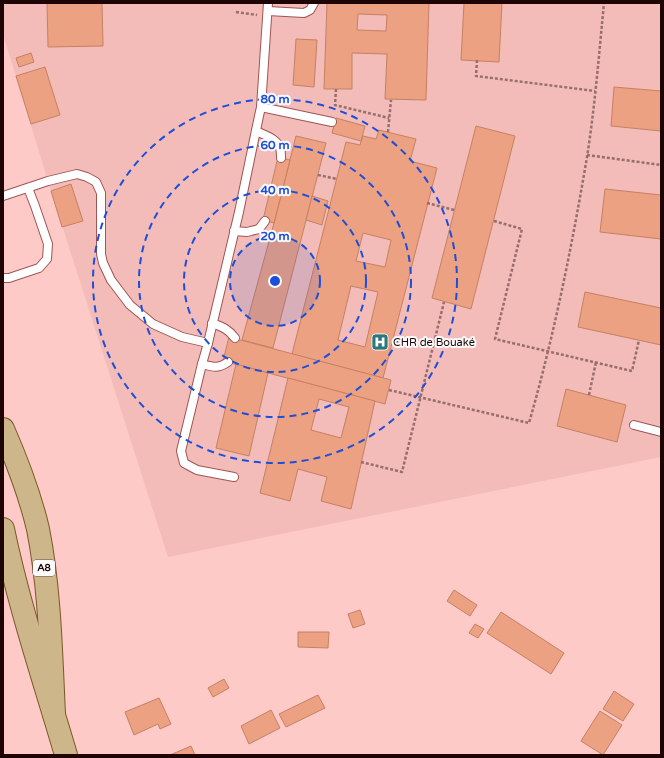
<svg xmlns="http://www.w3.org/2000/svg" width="664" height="758" viewBox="0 0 664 758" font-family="'Varela Round',sans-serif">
  <rect width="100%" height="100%" fill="#fdcac7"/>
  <polygon fill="#f3bcb8" points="3,3 661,3 661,457 168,557 51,191 3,34"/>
  <g fill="#eba182" stroke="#c68063" fill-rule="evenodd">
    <polygon points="47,3 102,3 103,46 48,47"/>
    <path d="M327,3h102l-3,97 -41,-1 2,-45 -35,-1v36h-28zM358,14l29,1 -1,16 -29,-1z"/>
    <polygon points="464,3 502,3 499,62 461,60"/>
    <polygon points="296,39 317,40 314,87 293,85"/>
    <polygon points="31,53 34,62 19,67 16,58"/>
    <polygon points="45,67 60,115 31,124 16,76"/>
    <polygon points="614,87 661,91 661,131 611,126"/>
    <polygon points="336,118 365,126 361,141 332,133"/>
    <polygon points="476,126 515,136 471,309 432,298"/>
    <path d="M379,130l37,9 -6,22 27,7 -54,210 -91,-24 54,-212 14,3 3,-9 13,3zM363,233l28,7 -6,27 -29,-6zM351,286l27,6 -13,55 -27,-7z"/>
    <polygon points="296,136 326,143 273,348 242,340 274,223"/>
    <polygon points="278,157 290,160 274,223 263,220"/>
    <polygon points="71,184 83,221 62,227 51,191"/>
    <polygon points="605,189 661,195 661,239 600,232"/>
    <polygon points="312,196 328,201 322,225 306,220"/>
    <polygon points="585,292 661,308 661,345 578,327"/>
    <polygon points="229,337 391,380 385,404 223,361"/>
    <polygon points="236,364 268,373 249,456 216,448"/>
    <path d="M288,378l87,23 -24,108 -30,-8 6,-24 -29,-8 -8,32 -30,-8zM319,399l30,8 -8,31 -30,-8z"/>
    <polygon points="566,389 626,405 617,442 557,426"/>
    <polygon points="454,590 477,605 470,616 447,601"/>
    <polygon points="360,610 365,624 353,628 348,614"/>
    <polygon points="501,612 564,653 551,674 487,633"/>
    <polygon points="475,624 484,629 478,638 469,633"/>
    <polygon points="298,632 329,632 328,648 298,647"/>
    <polygon points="224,679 229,688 213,697 208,688"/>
    <polygon points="614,691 634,704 623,721 603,709"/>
    <polygon points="318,695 325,708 286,727 279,714"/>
    <polygon points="159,698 171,724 160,729 158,724 134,735 125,712"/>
    <polygon points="271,710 280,728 249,744 241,726"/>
    <polygon points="600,711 622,725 603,755 581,741"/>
    <polygon points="191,746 195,755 170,755"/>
  </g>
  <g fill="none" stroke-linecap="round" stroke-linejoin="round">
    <g stroke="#9e5553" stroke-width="10">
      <g id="lane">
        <polyline points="268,11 304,13 310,10 314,3"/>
        <polyline points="261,107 332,122"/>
        <path d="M256,131c8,4 20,7 24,17 1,3 1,7 1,10"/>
        <polyline points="3,196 48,181 77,174 87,177 96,182 101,193 101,254 103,263 111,280 130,305 153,324 182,337 208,343"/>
        <polyline points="234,231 247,232 259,229 265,221"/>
        <polyline points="3,278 9,278 39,268 47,259 48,244 35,206 28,188"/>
        <path d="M212,323c11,4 16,6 23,15"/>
        <path d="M202,364c11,3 16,5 26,-2"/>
        <polyline points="634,425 661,432"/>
        <polyline points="234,477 197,470 184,463 181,451 202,364 208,343 239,212 259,116 261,107 268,3"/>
      </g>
    </g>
    <g stroke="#7a5827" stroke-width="24">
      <g id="primary">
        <path d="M3,429c14,32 27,66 35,100 12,61 13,123 16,185"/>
        <path d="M3,529c16,77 41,151 63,226"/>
      </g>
    </g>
    <g stroke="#966e6d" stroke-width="2.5" stroke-dasharray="3 2" stroke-linecap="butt">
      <polyline points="236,12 257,15"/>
      <polyline points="477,60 476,76 595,91"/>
      <polyline points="336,89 335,105 389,118"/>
      <polyline points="388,132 391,100"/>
      <polyline points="587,155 661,165"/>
      <polyline points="318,175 337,179"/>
      <polyline points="427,203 454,210"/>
      <polyline points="494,221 522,229 495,339 632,371 639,340"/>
      <path d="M389,390l140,33c25,-87 43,-177 58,-266 8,-51 12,-103 17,-154"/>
      <polyline points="589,395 596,362"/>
      <polyline points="361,462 402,472 444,302"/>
    </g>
    <use href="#lane" stroke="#fff" stroke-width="8"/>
    <use href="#primary" stroke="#cdb689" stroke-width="22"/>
  </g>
  <circle cx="275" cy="281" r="45" fill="#1d4ed8" fill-opacity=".12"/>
  <g fill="none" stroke="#1d4ed8" stroke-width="2" stroke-dasharray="7 5">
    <circle cx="275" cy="281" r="45"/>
    <circle cx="275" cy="281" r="91"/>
    <circle cx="275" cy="281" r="136"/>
    <circle cx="275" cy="281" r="182"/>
  </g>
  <defs>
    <g id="hospital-square" transform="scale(0.9)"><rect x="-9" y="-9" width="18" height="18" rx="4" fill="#2d767c" stroke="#fafafa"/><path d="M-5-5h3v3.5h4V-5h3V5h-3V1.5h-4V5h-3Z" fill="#fff"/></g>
  </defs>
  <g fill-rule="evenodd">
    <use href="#hospital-square" x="380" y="342"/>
  </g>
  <g text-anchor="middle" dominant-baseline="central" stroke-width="4" stroke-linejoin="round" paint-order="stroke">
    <rect fill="#fafafa" stroke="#604e4e" stroke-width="1" x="33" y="560" width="22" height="16" rx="3"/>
    <g font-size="10" font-weight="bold" fill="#1e0404">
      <text x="44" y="568">A8</text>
    </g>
    <g font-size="11" fill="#1e0404" stroke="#fafafa" text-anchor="start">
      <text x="393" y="342">CHR de Bouaké</text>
    </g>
  </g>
  <circle cx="275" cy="281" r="6" fill="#1d4ed8" stroke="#fafafa" stroke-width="2"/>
  <g font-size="12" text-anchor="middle" font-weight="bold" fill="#1d4ed8" stroke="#fafafa" stroke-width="4" stroke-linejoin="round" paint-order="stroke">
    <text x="275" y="103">80 m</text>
    <text x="275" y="149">60 m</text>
    <text x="275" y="194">40 m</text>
    <text x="275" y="240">20 m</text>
  </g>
  <rect width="664" height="758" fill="none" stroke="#1e0404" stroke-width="8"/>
</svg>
